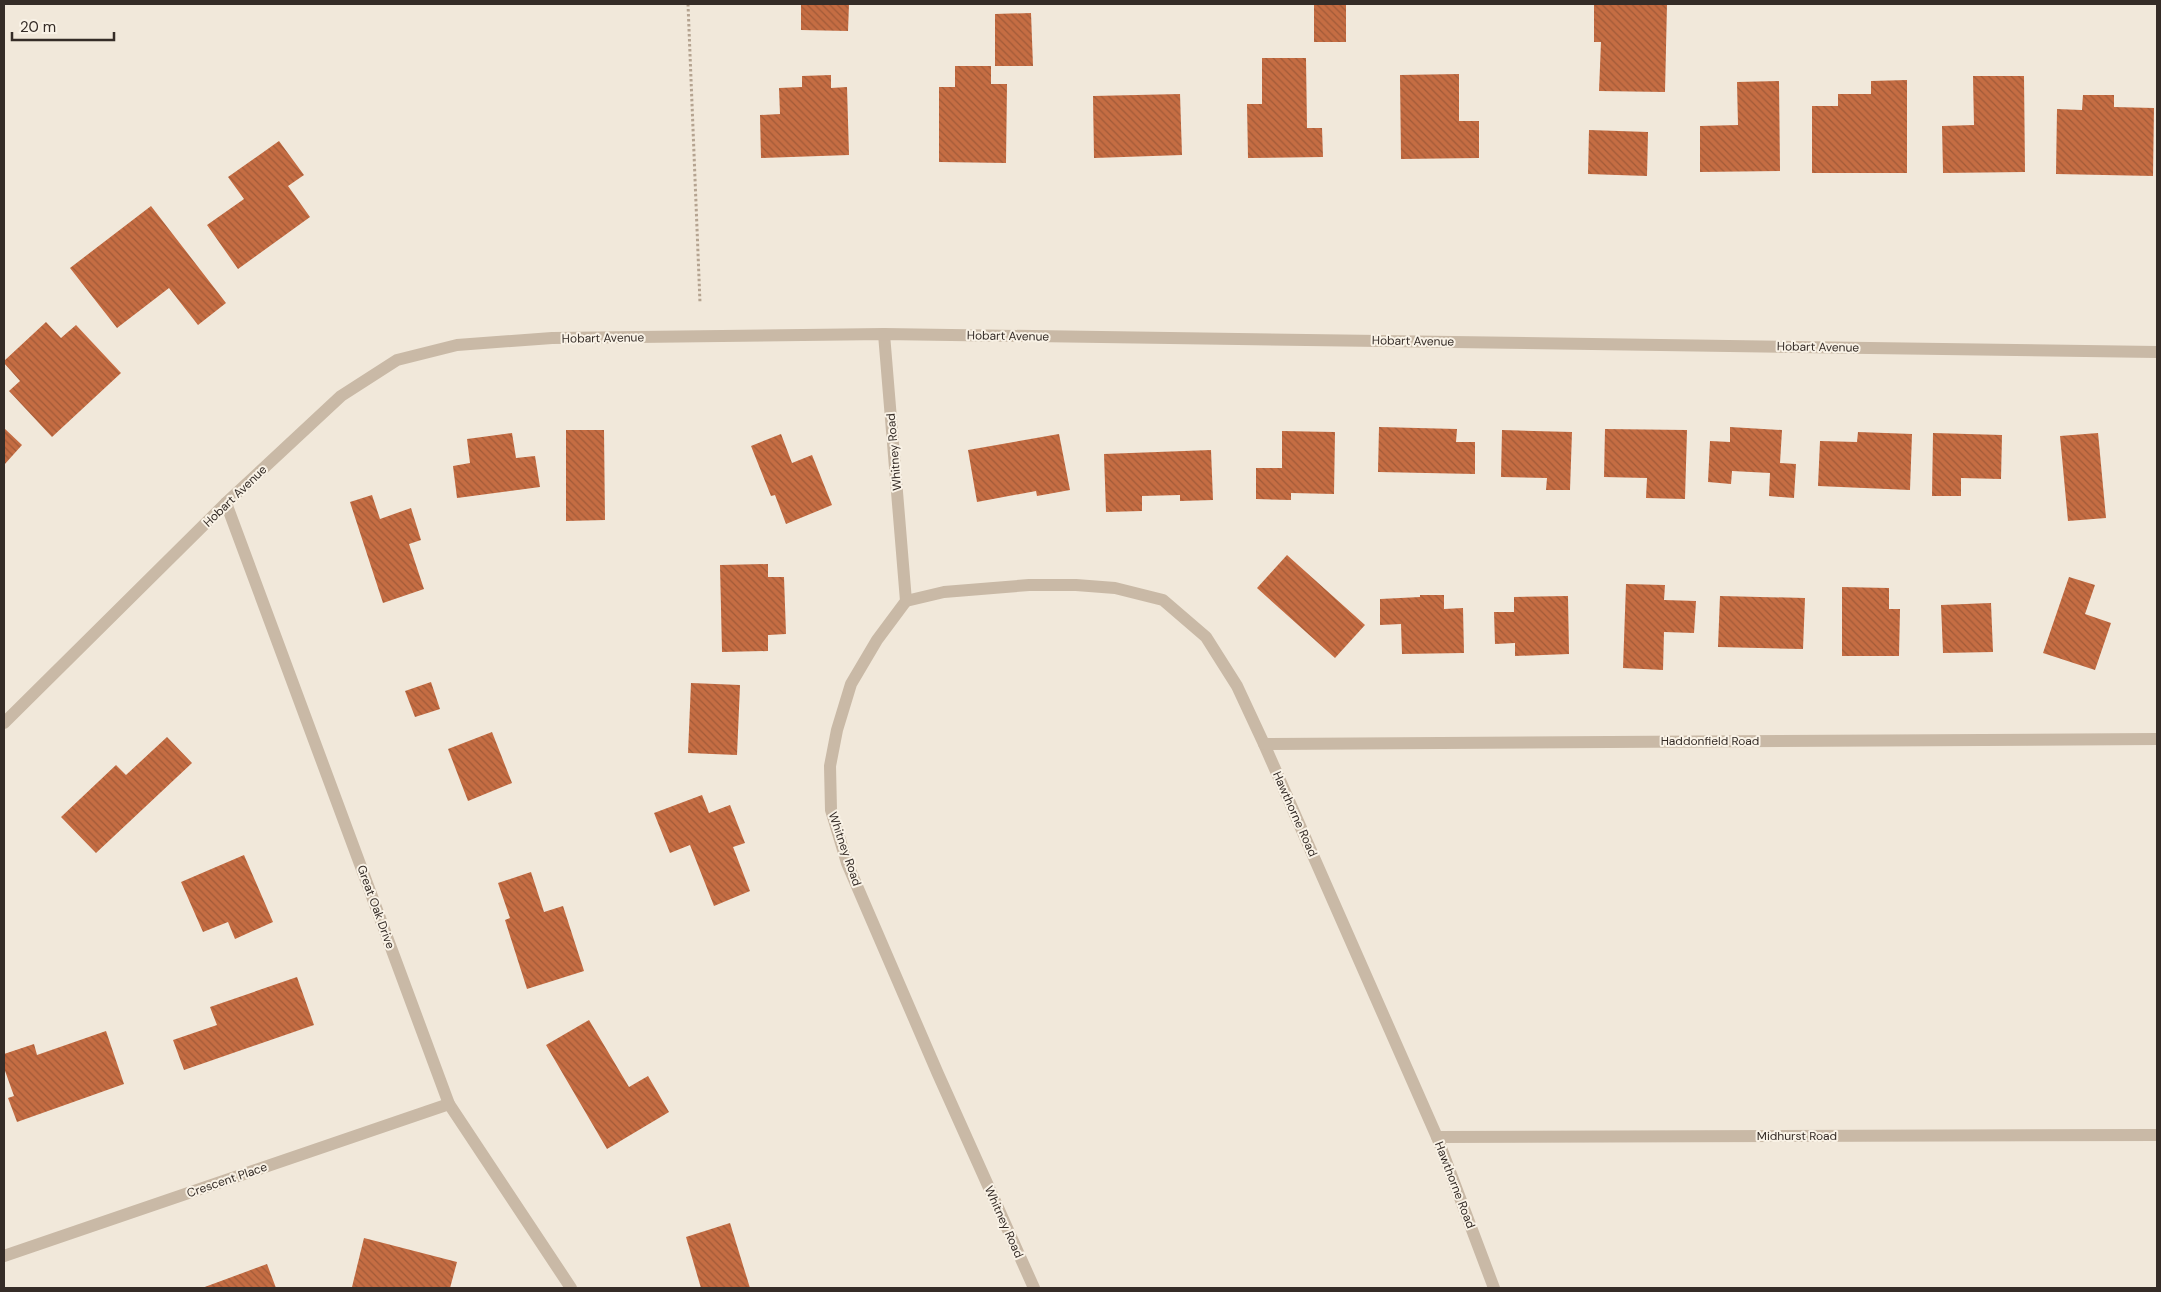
<svg xmlns="http://www.w3.org/2000/svg" width="2161" height="1292" viewBox="0 0 2161 1292" font-family="'DM Sans',sans-serif">
  <defs>
    <pattern id="building-back-hatch" width="6" height="6" patternUnits="userSpaceOnUse" patternTransform="scale(1.25)"><rect width="6" height="6" fill="#c56d43"/><path d="M-1 5l2 2M0 0l6 6M5-1l2 2" fill="none" stroke="#a15a38"/></pattern>
  </defs>
  <rect width="100%" height="100%" fill="#f1e8da"/>
  <g fill="url(#building-back-hatch)">
    <polygon points="801,4 849,4 848,31 801,30"/>
    <rect x="1314" y="4" width="32" height="38"/>
    <polygon points="1594,4 1667,4 1665,92 1599,91 1601,42 1594,42"/>
    <polygon points="1031,13 1033,66 995,66 995,14"/>
    <polygon points="1262,58 1306,58 1307,128 1322,128 1323,157 1248,158 1247,104 1262,104"/>
    <polygon points="955,66 991,66 991,84 1007,84 1006,163 939,162 939,87 955,87"/>
    <polygon points="1459,74 1459,121 1479,121 1479,158 1401,159 1400,75"/>
    <polygon points="831,75 831,88 847,87 849,155 761,158 760,115 780,114 779,88 802,87 802,76"/>
    <polygon points="1973,76 2024,76 2025,172 1943,173 1942,126 1974,125"/>
    <polygon points="1907,80 1907,173 1812,173 1812,106 1838,106 1838,94 1871,94 1871,81"/>
    <polygon points="1779,81 1780,171 1700,172 1700,126 1738,125 1737,82"/>
    <polygon points="1180,94 1182,155 1094,158 1093,96"/>
    <polygon points="2083,95 2114,95 2114,107 2154,108 2153,176 2056,174 2057,109 2082,110"/>
    <polygon points="1589,130 1648,132 1647,176 1588,174"/>
    <polygon points="279,141 304,175 288,186 310,217 238,269 207,225 244,199 228,177"/>
    <polygon points="151,206 226,303 198,325 169,288 117,328 70,268"/>
    <polygon points="46,322 61,338 76,325 121,373 52,437 9,391 20,381 4,363 4,361"/>
    <polygon points="1379,427 1457,429 1456,442 1475,442 1475,474 1378,472"/>
    <polygon points="1730,427 1782,430 1780,463 1796,464 1794,498 1769,496 1770,473 1732,471 1731,484 1708,482 1710,441 1730,442"/>
    <polygon points="4,428 22,445 4,465"/>
    <polygon points="1605,429 1687,430 1685,499 1646,498 1647,478 1604,477"/>
    <polygon points="566,430 604,430 605,520 566,521"/>
    <polygon points="1502,430 1572,432 1570,490 1546,490 1547,478 1501,477"/>
    <polygon points="1282,431 1335,432 1334,494 1291,493 1291,500 1256,499 1256,468 1282,468"/>
    <polygon points="1858,432 1912,434 1910,490 1818,486 1820,441 1857,442"/>
    <polygon points="512,433 516,458 535,456 540,487 457,498 453,466 470,463 467,439"/>
    <polygon points="1933,433 2002,435 2001,479 1961,478 1961,496 1932,496"/>
    <polygon points="2098,433 2106,518 2068,521 2060,436"/>
    <polygon points="781,434 792,463 812,455 832,505 786,524 775,495 771,496 751,446"/>
    <polygon points="1059,434 1070,490 1037,496 1036,491 977,502 968,450"/>
    <polygon points="1211,450 1213,500 1180,501 1180,495 1142,496 1142,511 1106,512 1104,454"/>
    <polygon points="372,495 380,519 411,508 421,540 409,544 424,589 383,603 350,502"/>
    <polygon points="1287,555 1365,625 1335,658 1257,588"/>
    <polygon points="768,564 768,577 784,577 786,634 768,635 768,651 722,652 720,565"/>
    <polygon points="2069,577 2095,585 2085,614 2111,623 2095,670 2043,653"/>
    <polygon points="1626,584 1665,585 1664,600 1696,601 1694,633 1664,632 1663,670 1623,668"/>
    <polygon points="1842,587 1889,588 1889,609 1900,609 1899,656 1842,656"/>
    <polygon points="1420,595 1444,595 1444,609 1463,608 1464,653 1402,654 1401,624 1380,625 1380,599 1420,597"/>
    <polygon points="1568,596 1569,654 1515,656 1515,643 1495,644 1494,612 1514,612 1514,597"/>
    <polygon points="1720,596 1805,598 1803,649 1718,647"/>
    <polygon points="1991,603 1993,652 1943,653 1941,605"/>
    <polygon points="431,682 440,709 415,717 405,691"/>
    <polygon points="691,683 740,685 737,755 688,753"/>
    <polygon points="492,732 512,783 468,801 448,749"/>
    <polygon points="167,737 192,763 96,853 61,817 116,765 126,775"/>
    <polygon points="702,795 709,813 730,805 745,843 733,847 750,891 714,906 690,845 670,853 654,813"/>
    <polygon points="244,855 273,922 235,939 228,922 203,932 181,882"/>
    <polygon points="531,872 544,912 563,906 584,971 527,989 505,920 510,918 498,883"/>
    <polygon points="297,977 314,1025 184,1070 173,1040 217,1025 210,1007"/>
    <polygon points="589,1020 629,1087 648,1076 669,1112 607,1149 546,1045"/>
    <polygon points="106,1031 124,1084 17,1122 8,1098 14,1096 4,1068 4,1054 34,1044 37,1055"/>
    <polygon points="730,1223 750,1288 701,1288 686,1237"/>
    <polygon points="364,1238 457,1262 450,1288 352,1287"/>
    <polygon points="267,1264 276,1288 202,1288"/>
  </g>
  <g fill="none" stroke-linecap="round" stroke-linejoin="round">
    <polyline stroke="#b5a390" stroke-width="3" stroke-dasharray="2.5 2.5" stroke-linecap="butt" points="688,4 700,303"/>
    <g stroke="#c9b9a6" stroke-width="12">
      <polyline points="884,334 906,601 877,640 851,684 837,730 830,766 831,810 847,863 938,1074 1034,1288"/>
      <polyline points="226,503 449,1104 571,1288"/>
      <polyline points="906,601 944,592 1029,585 1076,585 1115,588 1163,600 1206,637 1237,686 1264,744 1437,1137 1494,1288"/>
      <polyline points="4,723 226,503 341,396 397,360 457,345 552,338 884,334 2157,352"/>
      <polyline points="1264,744 2157,739"/>
      <polyline points="1437,1137 2157,1135"/>
      <polyline points="4,1256 449,1104"/>
    </g>
  </g>
  <g text-anchor="middle" dominant-baseline="central" stroke-width="4" stroke-linejoin="round" paint-order="stroke">
    <g font-size="12" fill="#352c27" stroke="#f9f2e6">
      <text transform="translate(1008 336) rotate(1)">Hobart Avenue</text>
      <text transform="translate(603 338) rotate(-1)">Hobart Avenue</text>
      <text transform="translate(1413 341) rotate(1)">Hobart Avenue</text>
      <text transform="translate(1818 347) rotate(1)">Hobart Avenue</text>
      <text transform="translate(894 452) rotate(-95)">Whitney Road</text>
      <text transform="translate(235 496) rotate(-44)">Hobart Avenue</text>
      <text x="1710" y="741">Haddonfield Road</text>
      <text transform="translate(1295 814) rotate(66)">Hawthorne Road</text>
      <text transform="translate(845 849) rotate(71)">Whitney Road</text>
      <text transform="translate(376 907) rotate(70)">Great Oak Drive</text>
      <text x="1797" y="1136">Midhurst Road</text>
      <text transform="translate(227 1180) rotate(-19)">Crescent Place</text>
      <text transform="translate(1455 1185) rotate(69)">Hawthorne Road</text>
      <text transform="translate(1004 1222) rotate(66)">Whitney Road</text>
    </g>
  </g>
  <rect width="2161" height="1292" fill="none" stroke="#352c27" stroke-width="10"/>
  <path d="M12 32v8h102v-8" fill="none" stroke="#352c27" stroke-width="2.5"/>
  <text x="20" y="32" font-size="15" fill="#352c27" stroke="#f9f2e6" stroke-width="4" paint-order="stroke">20 m</text>
</svg>
